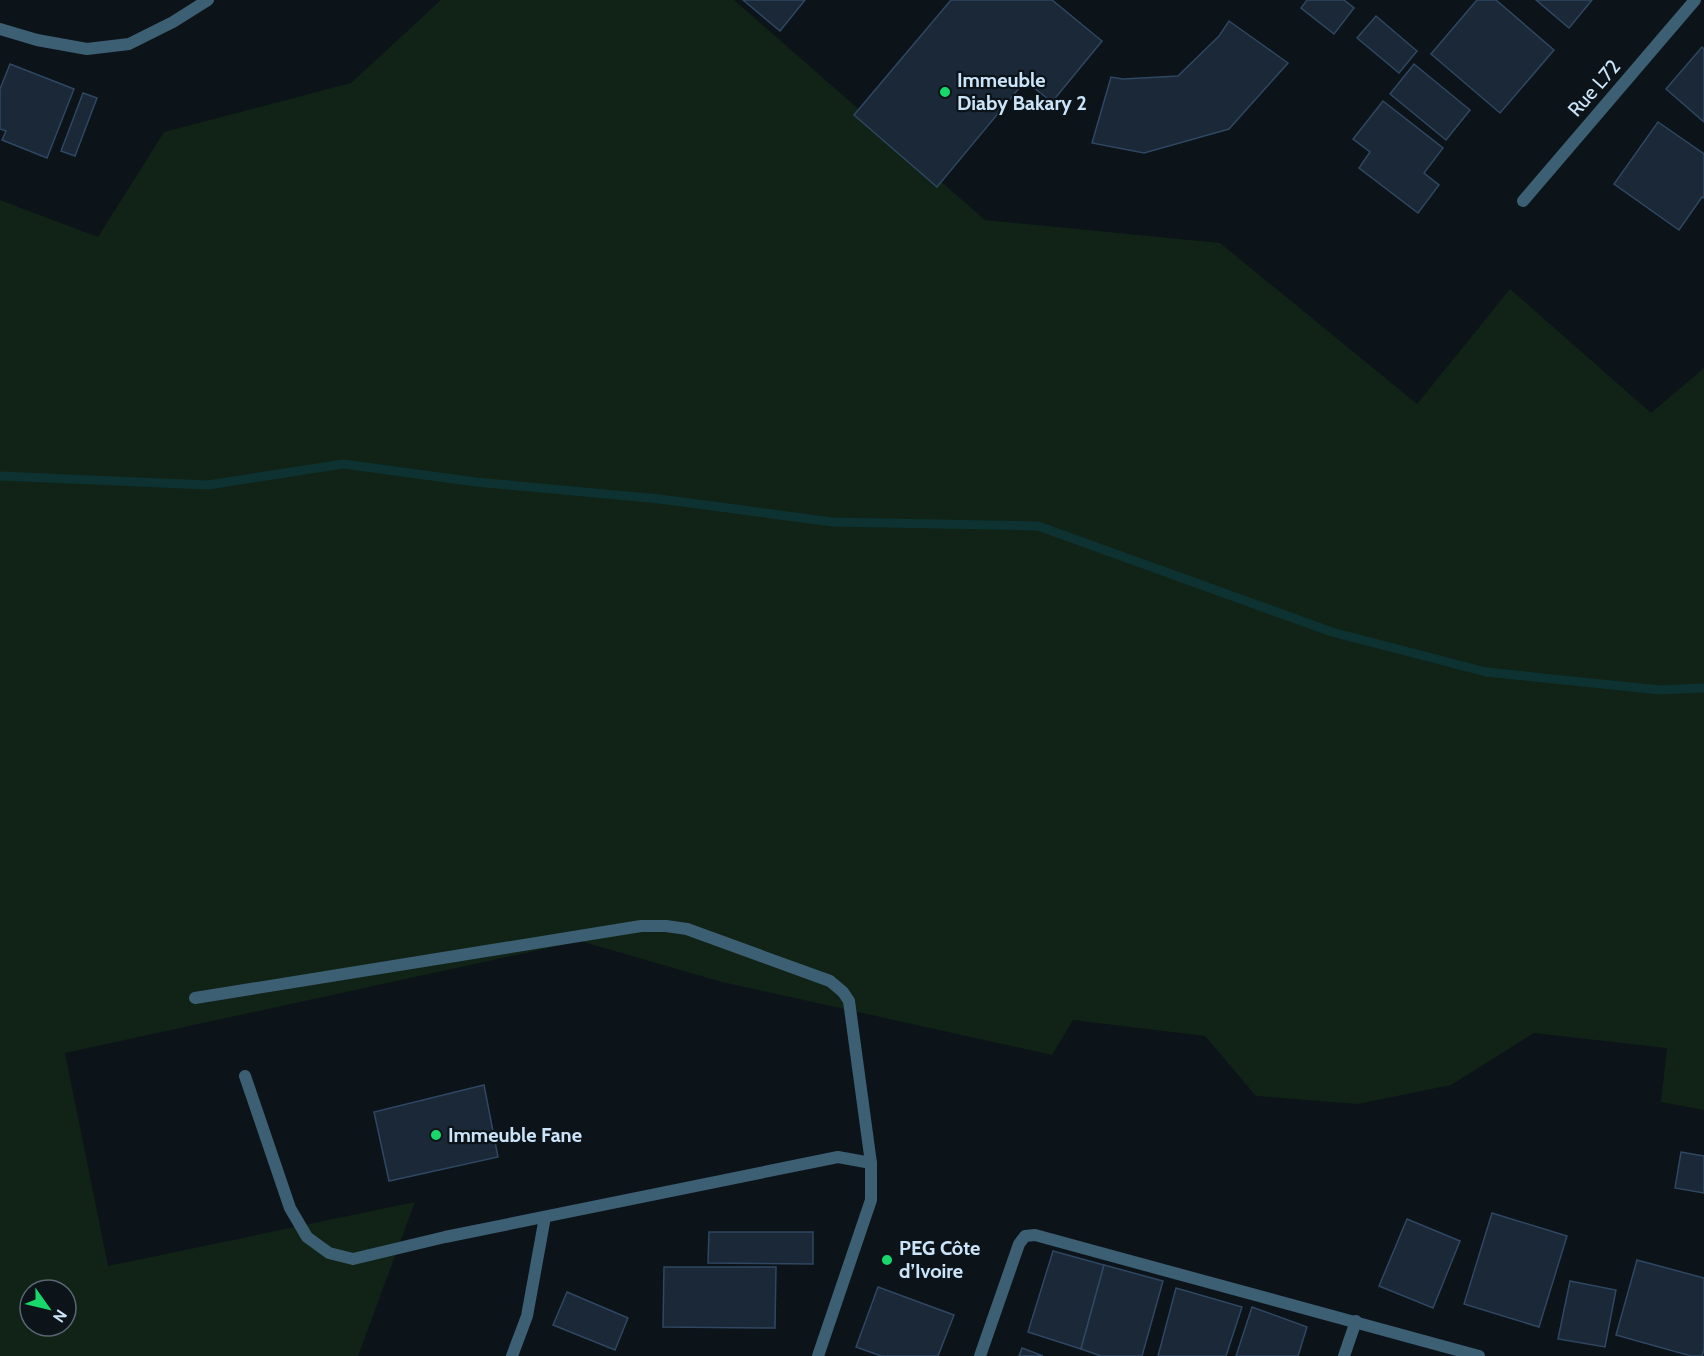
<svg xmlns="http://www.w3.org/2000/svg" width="1704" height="1356" viewBox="0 0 1704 1356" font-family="Cabin,sans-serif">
  <rect width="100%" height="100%" fill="#0c1319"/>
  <path fill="#102316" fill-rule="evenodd" d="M441,0h293l251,220 235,23 197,161 93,-115 141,124 53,-45v742l-43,-8 6,-54 -133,-15 -83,52 -93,19 -102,-8 -51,-60 -132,-16 -21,35 -330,-73 -142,-41 -515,112 43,213 307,-64 -57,154h-358v-1156l98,37 66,-105 187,-49zM30,1290h36v36h-36z"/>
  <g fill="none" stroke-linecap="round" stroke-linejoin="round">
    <polyline stroke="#0d3231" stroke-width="9" points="0,476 208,485 343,464 476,482 660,499 832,522 1038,526 1332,632 1486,672 1660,690 1704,688"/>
  </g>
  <g fill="#1a2838" stroke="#2f4762" stroke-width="1.5">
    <polygon points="743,0 805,0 780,31"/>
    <polygon points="951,0 1052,0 1102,41 1052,102 1025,81 937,187 854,115"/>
    <polygon points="1307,0 1344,0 1354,8 1334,34 1301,8"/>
    <polygon points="1477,0 1496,0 1554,50 1500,113 1431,54"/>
    <polygon points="1536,0 1592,0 1569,28"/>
    <polygon points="1376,16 1417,51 1399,73 1357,38"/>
    <polygon points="1229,21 1288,63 1229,129 1144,153 1092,143 1111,77 1123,79 1178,76 1219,36"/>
    <polygon points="1702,47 1704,49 1704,122 1666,89"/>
    <polygon points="10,64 74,89 47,158 2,140 6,131 0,129 0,89"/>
    <polygon points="1414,64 1470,110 1446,140 1390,94"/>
    <polygon points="83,93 97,98 75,156 61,151"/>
    <polygon points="1383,101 1443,148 1424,173 1439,185 1418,213 1359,168 1370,152 1353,139"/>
    <polygon points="1658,122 1704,154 1704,198 1702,197 1679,230 1614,184"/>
    <polygon points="484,1085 498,1157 389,1181 374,1112"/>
    <polygon points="1681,1152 1704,1156 1704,1193 1675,1188"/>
    <polygon points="1492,1213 1567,1236 1539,1327 1464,1304"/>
    <polygon points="1407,1219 1460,1241 1433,1308 1379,1286"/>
    <polygon points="709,1232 813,1232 813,1264 708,1263"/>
    <polygon points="1053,1251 1104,1265 1081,1349 1028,1332"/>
    <polygon points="1637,1260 1704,1278 1704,1350 1702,1356 1691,1356 1616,1335"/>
    <polygon points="1104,1265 1163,1281 1142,1356 1101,1356 1081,1349"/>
    <polygon points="664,1267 776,1267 775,1328 663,1327"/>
    <polygon points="1570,1281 1616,1290 1605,1347 1558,1339"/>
    <polygon points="878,1287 954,1315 938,1356 881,1356 856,1347"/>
    <polygon points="1176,1288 1242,1307 1226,1356 1158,1356"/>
    <polygon points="567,1292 628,1318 615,1350 553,1325"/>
    <polygon points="1252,1307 1307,1327 1298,1356 1236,1356"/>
    <polygon points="1022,1348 1043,1356 1019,1356"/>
  </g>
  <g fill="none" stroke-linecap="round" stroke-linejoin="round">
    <g stroke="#3c5f73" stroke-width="12">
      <polyline points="0,29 37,40 87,49 129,44 173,22 208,0"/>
      <polyline points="1523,201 1695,0"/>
      <polyline points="195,998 641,926 666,926 687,929 830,981 843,992 849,1001 871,1163 871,1200 818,1356"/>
      <polyline points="245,1076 290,1208 307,1237 329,1253 353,1259 445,1237 838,1157 871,1163"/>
      <polyline points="512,1356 527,1316 545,1217"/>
      <polyline points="980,1356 1019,1244 1025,1236 1035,1235 1479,1356"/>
      <polyline points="1344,1356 1356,1321"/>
    </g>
  </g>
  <g fill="#18d86b" stroke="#0c1319" stroke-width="2">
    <circle cx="945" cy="92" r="6"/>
    <circle cx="436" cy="1135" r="6"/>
    <circle cx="887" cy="1260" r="6"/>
  </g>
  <g text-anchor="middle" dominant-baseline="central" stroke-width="4.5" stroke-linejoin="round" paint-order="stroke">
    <g font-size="20" font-weight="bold" fill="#cbe4f9" stroke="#0c1319" text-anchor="start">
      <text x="957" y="80">Immeuble<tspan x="957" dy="23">Diaby Bakary 2</tspan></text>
      <text x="448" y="1135">Immeuble Fane</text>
      <text x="899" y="1248">PEG Côte<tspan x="899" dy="23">d’Ivoire</tspan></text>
    </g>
    <g font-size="20" fill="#cbe4f9" stroke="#0c1319">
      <text transform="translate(1594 88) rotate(-49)">Rue L72</text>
    </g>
  </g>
  <g transform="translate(48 1308) rotate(124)"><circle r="28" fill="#0c1319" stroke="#586773" stroke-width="1.5"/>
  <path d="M0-4.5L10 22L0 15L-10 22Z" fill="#18d86b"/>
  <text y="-9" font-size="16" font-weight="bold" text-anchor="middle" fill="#cbe4f9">N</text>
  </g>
</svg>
